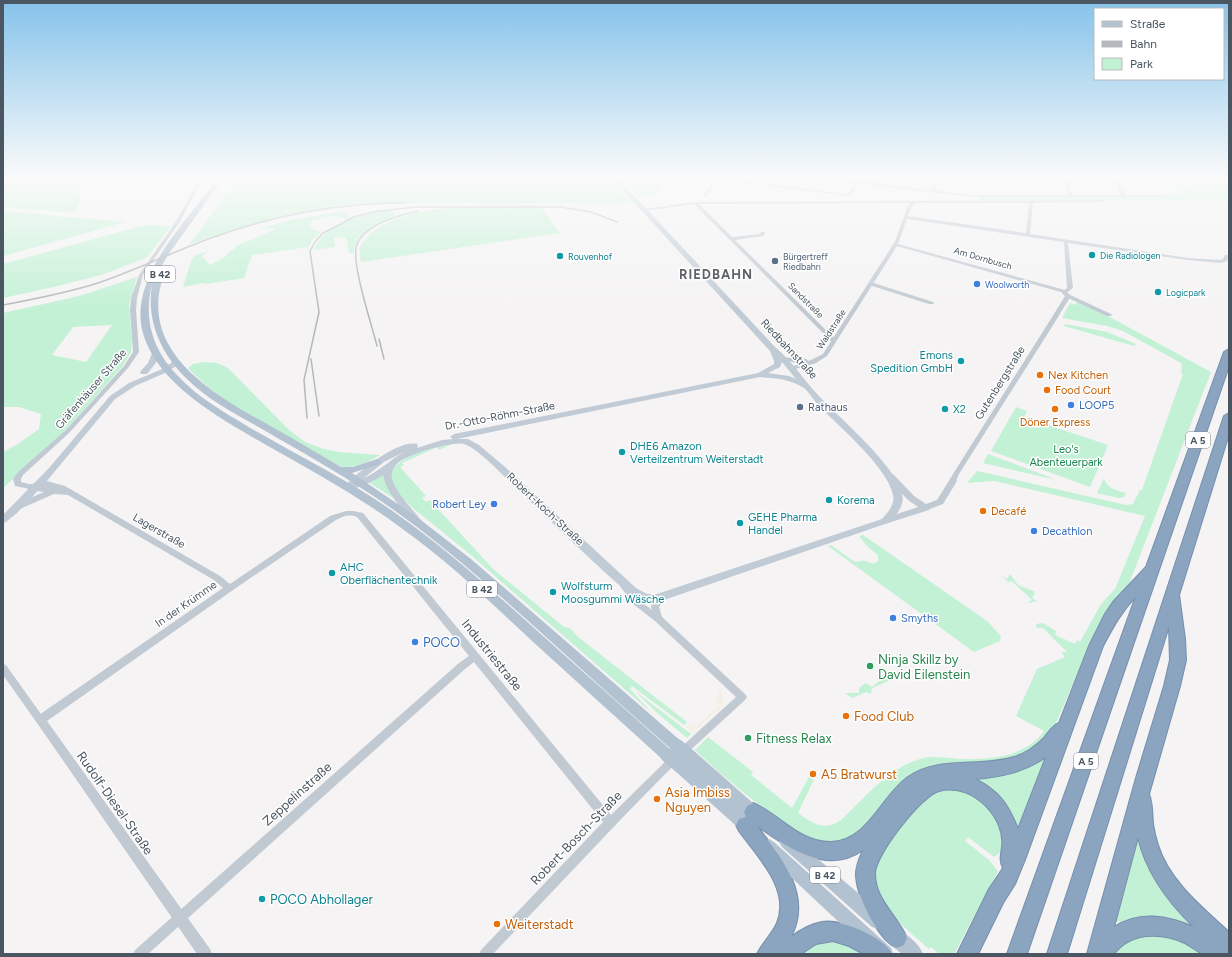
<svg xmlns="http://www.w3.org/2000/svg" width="1232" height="957" viewBox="0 0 1232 957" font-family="Figtree,sans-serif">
  <rect width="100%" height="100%" fill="#f5f3f3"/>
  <g fill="#c3f1d5" fill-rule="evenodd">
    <polygon points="7,176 204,176 199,180 94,181 78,185 79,195 81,198 75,213 3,207 3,178"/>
    <path d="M238,176h22l32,7h11l40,-7h265l24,27c-62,0 -125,0 -187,0 -31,1 -62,-2 -94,1 -56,6 -110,22 -163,41l14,-17z"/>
    <polygon points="619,176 670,176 654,196 636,195"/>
    <polygon points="1169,176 1229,176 1229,200 982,201 978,197 1162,196 1182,194 1177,192 1171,178 1185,180 1190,188 1191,188 1185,177"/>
    <path d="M539,205l21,28 -199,29 -2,-13c25,-50 131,-43 180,-44z"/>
    <path d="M391,210l5,6c-17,7 -43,16 -42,37h-5l-3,-16 -12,1 1,9 -21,3c11,-28 50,-36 77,-40z"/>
    <polygon points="3,211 125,222 3,256"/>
    <polygon points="343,211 350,217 345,219 335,216 312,220 310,228 322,232 312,240 309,247 252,255 244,278 205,284 202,283 183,287 191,261 195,255 209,251 202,256 210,265 223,258 238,245 274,230 275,228 259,229 261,228 291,220 319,216 305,218"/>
    <polygon points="145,225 171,226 146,258 104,274 62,285 3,298 3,264"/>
    <path d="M137,277l-8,27 3,38 -1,10 -9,15 -61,68 -58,53v-36l15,-8 21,-15 2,-15 -22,-7h-16v-94l76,-17zM112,325l-26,37 -34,-7 21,-28z"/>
    <path d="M1077,302l18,7 116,63 -82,212 -39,61 -35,80 -7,13 -27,19 -39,10 -120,63 -8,7 -24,9 -37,-13 -73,-60 -25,-23 13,-13 45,35 -2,3 41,33 17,-31 5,2 -16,34c14,10 27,19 43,7 24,-22 47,-52 79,-61 13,-4 27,-1 40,0 29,1 66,-2 84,-28l-28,-15 21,-47 28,-12 -4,-5h6l-24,-24h-6l-1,-4 7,-1 13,8 -1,4 20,9 2,-4 3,2 21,-38 14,-15 30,-73 -151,-35 -27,2 10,-12 149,34 7,-1 7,-14h2l41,-116 -2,-1 1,-8 -1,-2 -58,-32 -16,-5 -45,-8 8,-15 5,2z"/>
    <polygon points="1065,324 1107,332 1136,344 1134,346 1064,326"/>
    <path d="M204,362l13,1 11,5 61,62 16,12 18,7 16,3 41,3c-13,7 -23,13 -38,12 -52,-28 -113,-56 -154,-99l5,-4z"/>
    <polygon points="1016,407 1027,411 1024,417 1108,445 1090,487 991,451"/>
    <path d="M449,444h12h-9l-13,6 -2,-3 -35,16 2,2 -4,2 26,29 -4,2 4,4 4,-2 63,69 71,58 6,1 8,9 109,85 -3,3 -52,-39 -2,3 22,24 -180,-157 -58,-47 -12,-12 -10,-15v-12c14,-17 37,-21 57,-26z"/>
    <polygon points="988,454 1052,478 1052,479 983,463"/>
    <polygon points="385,470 396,500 367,481"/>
    <path d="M1104,478c2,10 13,13 22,15l-2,4 -6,1 -21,-5z"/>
    <path d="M863,535l124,86 14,15 -1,5 -26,11 -146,-106 3,-1 24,17c4,0 7,-2 10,-1 6,1 7,5 13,0v-6l-9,-7 -10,-12z"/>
    <polygon points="1010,574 1018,585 1035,592 1032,598 1037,601 1029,603 1028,602 1032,600 1012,581 1008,582 1001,575 1007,579"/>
    <polygon points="888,674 890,676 888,681 872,688 871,694 866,692 852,698 845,693 859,693 859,688 866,683 872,687"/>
    <polygon points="635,691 691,734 687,738 657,713"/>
    <polygon points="1049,751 1018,835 967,780"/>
    <path d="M936,789l28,1 16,9 16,17 7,17 -1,18 -8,6 -26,-20 -3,4 24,19 9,11 -44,83h-15l-8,-7 -2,2c-24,-22 -71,-56 -51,-93 4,-8 12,-15 17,-22 13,-16 25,-32 41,-45z"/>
    <polygon points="1138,838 1214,938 1141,919 1115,922"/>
    <path d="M1157,932l28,9 21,13h-91c11,-18 23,-20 42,-22z"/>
    <polygon points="822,939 839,940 867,954 797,954"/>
  </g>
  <polygon fill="#f5f0e5" points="720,688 724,703 723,705 693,732 686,727 689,724 695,727 720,705 715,700 721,694 717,690"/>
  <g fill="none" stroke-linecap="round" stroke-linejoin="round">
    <g stroke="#7690ad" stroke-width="2">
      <g id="motorway">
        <path d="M1229,349v17l-202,588h-20l129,-358c-14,15 -23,31 -33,50l-77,211 -11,27 -12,19 -25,51h-21l32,-65 14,-21c-4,-8 -2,-13 -1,-21 2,-14 -5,-29 -14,-39 -13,-14 -31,-22 -49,-17 -17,4 -65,65 -64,83 0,26 22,41 32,64l-3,7 -7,3c-19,-8 -41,-53 -41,-74 0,-9 4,-17 7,-24 -36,26 -77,-3 -107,-25 25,32 57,70 35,112 9,-7 20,-13 31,-15 19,-3 63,15 70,32h-28l-15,-8 -16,-5 -17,3 -15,10h-44c5,-11 15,-19 20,-31 14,-34 -20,-67 -38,-92l-3,-6 3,-6 7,-2 -2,-5 3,-6 6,-3c26,11 47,40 78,39 37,-1 50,-46 77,-65 31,-22 71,-9 106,-20 11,-3 22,-11 30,-19 5,-6 8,-12 15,-15l30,-77 16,-32 8,-12 33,-35 78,-215zM1046,757l-28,72c-10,-25 -19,-38 -43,-50 26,-2 49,-7 71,-22z"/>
        <path d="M1229,413v21l-50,161 6,44 1,21 -6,26 -31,108c4,10 3,20 4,30 1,7 3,15 5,21 11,36 45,63 71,87v22c-7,0 -18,2 -25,0 -7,-2 -13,-8 -19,-11 -25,-11 -54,-11 -71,11h-27l49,-176 28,-92 6,-26 -1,-34 -102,328h-20l177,-538zM1138,837c8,36 30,65 56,90 -26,-11 -54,-17 -80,0z"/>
      </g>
    </g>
    <g fill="#c1cad2" fill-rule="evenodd">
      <polygon points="204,176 208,176 200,185 179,223 143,275 137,298 136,310 139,352 128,368 69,433 23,475 21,479 21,482 33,485 34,487 33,489 30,489 15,486 13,479 18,472 65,431 124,366 133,352 130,310 131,298 139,275 175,223 196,185"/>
      <path d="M717,176h4l-1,2 128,16 2,-2 4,-9 -52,-7h13l60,7 2,-7h4l-2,8 53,6 -1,-14h4l1,14 38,5h94l-3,-13 3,-2h49l2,1 7,14h38l2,1 -2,1h-190l-116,-13 -5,10 -4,2 -131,-16 -12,17h-2l-1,-1zM1116,182l5,13h-49l-3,-12z"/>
      <path d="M1103,200l2,1 -1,1 -72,1 1,1 -3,30 158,24 32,2 3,-1 2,-4h4l-2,6 -6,2 -33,-3 -120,-17 5,45 -8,6 -3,-2 5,-4 -3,-46 -157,-23 -9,25 -4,1v-1l14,-39 2,-2 -211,1 33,33 28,-3 1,-2h4v1l-2,3 -28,4 101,100v2h-4l-138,-138 -50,7 -2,-1 2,-1 51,-7zM916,203h112l1,1 -3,29 -118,-17 4,-10z"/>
      <polygon points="871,282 933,302 934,303 933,304 929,304 869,285 869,283"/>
      <polygon points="1068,294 1111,314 1112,315 1111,316 1107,316 1066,297 1066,295"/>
      <polygon points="1057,312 1060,314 959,474 955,483 951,483 949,481 953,474 1054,314"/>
      <path d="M346,511h7l10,2 248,302 60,-59 3,-1 3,1 2,3 -2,3 -52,53 -132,139h-14l2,-4 122,-128 -129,-160 -9,7 -317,285h-15l2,-4 324,-287 10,-7 -112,-139c-8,-3 -14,-1 -21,3l-103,70 -3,1 -3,-1 -1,-2 1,-2 103,-70z"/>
      <path d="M624,583l3,1 12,16 13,10 -1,-4c3,-5 7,-13 14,-11l1,2 -7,10 3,10 83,77 2,3 -2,3 -60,55 -3,1 -3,-1 -2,-3 2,-3 57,-52 -81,-76 -22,-17 -13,-18 1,-2z"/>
      <polygon points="3,664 6,665 43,717 45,720 43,723 40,724 37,723 3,675"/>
    </g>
    <g fill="#c1cad2" fill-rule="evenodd">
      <polygon points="894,243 1065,290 1071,296 1059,315 1055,315 1054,314 1065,296 1061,292 897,246 827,356 816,363 792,370 790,369 790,367 803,363 796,363 781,359 781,357 806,359 809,361 823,354"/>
      <polygon points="890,473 893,474 914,496 926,504 937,500 950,479 956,479 957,481 943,504 930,509 929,510 885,524 882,523 881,521 882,519 918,507 908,500 887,478 886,476"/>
      <polygon points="47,481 65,486 220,576 235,588 233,590 47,721 210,949 212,954 197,954 35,720 36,717 223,588 214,580 68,495 54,494 22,508 16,508 15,506 16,504 44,492 29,490 26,487 27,485"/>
    </g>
    <g fill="#c1cbd6" fill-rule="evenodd">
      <path d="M610,176h6l159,171c17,14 28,32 43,48 22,24 76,68 84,99 3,12 -6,22 -14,29l-227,78c-12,4 -23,0 -33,-8 -39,-34 -77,-72 -115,-108 -10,-10 -36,-37 -49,-41 -12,-3 -61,11 -68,21 -2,2 -4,6 -4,8 -3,13 21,36 28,46l2,2 -2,2h-6c-12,-14 -27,-29 -31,-48 -7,5 -29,16 -37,14l-2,-2c11,-13 54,-48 73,-43l1,2 -1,2 25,-8 11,-1 -3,-2 4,-3 304,-61 16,-9v-3l-4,-10zM782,362l14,17 -7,-3 -21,-3 12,-6zM760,377c15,1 31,2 44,11 5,4 11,14 16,19 20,20 68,61 73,88 2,10 -5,17 -11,24l-225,75h-10l-11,-6 -131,-121 -26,-22 -11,-6h-11zM404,452c-14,8 -26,20 -40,26l20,-16z"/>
      <polygon points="153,351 156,351 160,353 155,364 147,374 141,374 140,372 148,363"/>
      <polygon points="174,361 177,361 181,363 165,373 135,386 115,399 46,482 17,513 6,522 3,523 3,515 49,468 110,396 129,383 160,370"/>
    </g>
    <g fill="#b3c2d1" fill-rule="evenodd">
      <path d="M219,176h6l-55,76 -11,18 6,2c-30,77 46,121 102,152 25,14 49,28 74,43h12l24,-8 3,1 2,2 -2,2 -28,9 65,44 54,42 211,183 2,4 -2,4 -5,2 -5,-2c-42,-37 -84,-75 -126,-113 -50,-45 -100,-90 -155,-129 -41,-29 -86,-54 -129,-79 -26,-15 -54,-29 -75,-50 -26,-25 -41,-58 -35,-94 -9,34 1,65 25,90 19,21 45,36 70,51 49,29 100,53 147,86 53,37 100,80 148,123 43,39 87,77 130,116l2,4 -2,4 -5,2 -5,-2c-43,-39 -87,-79 -131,-119 -41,-38 -81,-77 -127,-110 -45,-34 -94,-60 -143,-88 -43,-25 -107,-60 -119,-113 -12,-55 48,-111 77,-153z"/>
      <polygon points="689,750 694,751 762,811 764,816 762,821 757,823 753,821 756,828 754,833 749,835 744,833 674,770 672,765 674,760 679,759 684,760 682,756 684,751"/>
      <polygon points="787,834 792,837 884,915 886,921 884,927 878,929 872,927 782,847 779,842 782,837"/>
      <polygon points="769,839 774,842 891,948 893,954 873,954 764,852 761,847 764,842"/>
      <path d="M894,928c11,4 25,15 29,26h-21l-14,-12 -2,-6 2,-6z"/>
    </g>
    <use href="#motorway" fill="#8ba5c1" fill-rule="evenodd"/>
    <g stroke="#b5b8bd" stroke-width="1.5">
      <path d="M3,305c32,-6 64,-12 95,-22 39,-13 76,-32 116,-46 61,-22 124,-34 190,-34"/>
      <polyline points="379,339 384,359"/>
      <path d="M377,346c-5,-21 -27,-85 -20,-102 8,-20 43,-29 61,-33"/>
      <polyline points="311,359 319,416"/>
      <polyline points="307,418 304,380 319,312 310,251 315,242 323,233 354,217 373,212 416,207 561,207 591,212 617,222"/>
    </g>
    <g stroke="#b3c2d1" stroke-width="14">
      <polyline points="677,746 689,756"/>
      <polyline points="667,755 679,765"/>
    </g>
  </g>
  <linearGradient id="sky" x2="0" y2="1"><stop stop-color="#85c3ea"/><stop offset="0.57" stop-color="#fafafa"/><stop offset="1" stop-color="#fafafa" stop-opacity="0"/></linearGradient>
  <rect width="1232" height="310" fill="url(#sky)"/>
  <g fill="#0f9aa8" stroke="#fff" stroke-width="1.5">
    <circle cx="1092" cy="255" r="4"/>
    <circle cx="560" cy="256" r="4"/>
    <circle cx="1158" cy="292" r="4"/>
    <circle cx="961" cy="361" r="4"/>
    <circle cx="945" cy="409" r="4"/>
    <circle cx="622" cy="452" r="4"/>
    <circle cx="829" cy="500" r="4"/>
    <circle cx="740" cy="523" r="4"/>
    <circle cx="332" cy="573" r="4"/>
    <circle cx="553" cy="592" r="4"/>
    <circle cx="262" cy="899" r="4"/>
  </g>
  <g fill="#5c6f8a" stroke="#fff" stroke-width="1.5">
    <circle cx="775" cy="261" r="4"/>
    <circle cx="800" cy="407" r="4"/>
  </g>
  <g fill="#3f7fe0" stroke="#fff" stroke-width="1.5">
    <circle cx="977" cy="284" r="4"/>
    <circle cx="1071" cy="405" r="4"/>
    <circle cx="494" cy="504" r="4"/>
    <circle cx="1034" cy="531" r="4"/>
    <circle cx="893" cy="618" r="4"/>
    <circle cx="415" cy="642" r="4"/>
  </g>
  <g fill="#e8710a" stroke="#fff" stroke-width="1.5">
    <circle cx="1040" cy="375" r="4"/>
    <circle cx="1047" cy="390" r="4"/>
    <circle cx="1055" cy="409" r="4"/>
    <circle cx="983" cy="511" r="4"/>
    <circle cx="846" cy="716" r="4"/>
    <circle cx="813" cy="774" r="4"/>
    <circle cx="657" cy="799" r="4"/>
    <circle cx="497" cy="924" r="4"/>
  </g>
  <g fill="#2e9e5b" stroke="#fff" stroke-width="1.5">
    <circle cx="870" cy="666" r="4"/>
    <circle cx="748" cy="738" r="4"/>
  </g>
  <g text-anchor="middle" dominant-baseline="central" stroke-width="3" stroke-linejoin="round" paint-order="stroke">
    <g font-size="9" fill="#0d838f" stroke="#fff" text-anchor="start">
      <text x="1100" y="255">Die Radiologen</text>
      <text x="568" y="256">Rouvenhof</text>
      <text x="1166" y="292">Logicpark</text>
    </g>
    <g font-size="9" fill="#4e5e75" stroke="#fff" text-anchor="start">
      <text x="783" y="256">Bürgertreff<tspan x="783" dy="10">Riedbahn</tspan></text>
    </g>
    <g font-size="9" fill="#4a5661" stroke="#fff">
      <text transform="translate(983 258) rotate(16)">Am Dornbusch</text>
      <text transform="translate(806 300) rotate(45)">Sandstraße</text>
      <text transform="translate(831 329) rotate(-57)">Waldstraße</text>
    </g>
    <g font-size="9" fill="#366cbe" stroke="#fff" text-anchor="start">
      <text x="985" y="284">Woolworth</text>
    </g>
    <g fill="#fff" stroke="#808990" stroke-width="1">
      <rect x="145" y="266" width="30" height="16" rx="3"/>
      <rect x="1186" y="432" width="24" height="16" rx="3"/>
      <rect x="467" y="581" width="30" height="16" rx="3"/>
      <rect x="1074" y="753" width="24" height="16" rx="3"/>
      <rect x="810" y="867" width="30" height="16" rx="3"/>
    </g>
    <g font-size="10" font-weight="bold" fill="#4a5661">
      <text x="160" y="274">B 42</text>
      <text x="1198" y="440">A 5</text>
      <text x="482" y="589">B 42</text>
      <text x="1086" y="761">A 5</text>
      <text x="825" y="875">B 42</text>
    </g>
    <g font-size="11" fill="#4a5661" stroke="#fff">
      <text transform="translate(789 349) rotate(47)">Riedbahnstraße</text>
      <text transform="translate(1000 383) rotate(-58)">Gutenbergstraße</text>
      <text transform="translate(91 389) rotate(-49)">Gräfenhäuser Straße</text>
      <text transform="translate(500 416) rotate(-11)">Dr.-Otto-Röhm-Straße</text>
      <text transform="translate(545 509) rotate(43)">Robert-Koch-Straße</text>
      <text transform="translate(159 531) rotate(30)">Lagerstraße</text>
      <text transform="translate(186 604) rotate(-35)">In der Krümme</text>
    </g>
    <g font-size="11" fill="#0d838f" stroke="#fff" text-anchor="start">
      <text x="953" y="355" text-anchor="end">Emons<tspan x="953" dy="13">Spedition GmbH</tspan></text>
      <text x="953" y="409">X2</text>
      <text x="630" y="446">DHE6 Amazon<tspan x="630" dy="13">Verteilzentrum Weiterstadt</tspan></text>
      <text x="837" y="500">Korema</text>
      <text x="748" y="517">GEHE Pharma<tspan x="748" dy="13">Handel</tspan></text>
      <text x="340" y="567">AHC<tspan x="340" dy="13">Oberflächentechnik</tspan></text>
      <text x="561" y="586">Wolfsturm<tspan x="561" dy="13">Moosgummi Wäsche</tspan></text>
    </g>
    <g font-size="11" fill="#c56008" stroke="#fff" text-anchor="start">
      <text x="1048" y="375">Nex Kitchen</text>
      <text x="1055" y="390">Food Court</text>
      <text x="1055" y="422" text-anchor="middle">Döner Express</text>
      <text x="991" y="511">Decafé</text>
    </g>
    <g font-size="11" fill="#366cbe" stroke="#fff" text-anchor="start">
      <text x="1079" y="405">LOOP5</text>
      <text x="486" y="504" text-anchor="end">Robert Ley</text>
      <text x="1042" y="531">Decathlon</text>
      <text x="901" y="618">Smyths</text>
    </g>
    <g font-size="11" fill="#4e5e75" stroke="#fff" text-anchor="start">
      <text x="808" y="407">Rathaus</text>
    </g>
    <g font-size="11" fill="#17864f" stroke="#fff">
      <text x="1066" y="449">Leo's<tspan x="1066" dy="13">Abenteuerpark</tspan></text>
    </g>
    <g font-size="13" font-weight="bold" letter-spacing="1" fill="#5f6368" stroke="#fff">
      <text x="716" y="274">RIEDBAHN</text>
    </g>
    <g font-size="13" fill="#366cbe" stroke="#fff" text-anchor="start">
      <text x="423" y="642">POCO</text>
    </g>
    <g font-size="13" fill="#4a5661" stroke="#fff">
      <text transform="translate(492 655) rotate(51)">Industriestraße</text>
      <text transform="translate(297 794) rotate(-42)">Zeppelinstraße</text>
      <text transform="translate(115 803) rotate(55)">Rudolf-Diesel-Straße</text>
      <text transform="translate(576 838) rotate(-46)">Robert-Bosch-Straße</text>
    </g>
    <g font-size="13" fill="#27864d" stroke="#fff" text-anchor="start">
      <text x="878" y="659">Ninja Skillz by<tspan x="878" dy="15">David Eilenstein</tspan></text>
      <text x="756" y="738">Fitness Relax</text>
    </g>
    <g font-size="13" fill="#c56008" stroke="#fff" text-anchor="start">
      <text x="854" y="716">Food Club</text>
      <text x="821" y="774">A5 Bratwurst</text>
      <text x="665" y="792">Asia Imbiss<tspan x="665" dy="15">Nguyen</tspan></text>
      <text x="505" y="924">Weiterstadt</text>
    </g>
    <g font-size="13" fill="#0d838f" stroke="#fff" text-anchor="start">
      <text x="270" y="899">POCO Abhollager</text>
    </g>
  </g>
  <rect width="1232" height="957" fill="none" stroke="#4a5661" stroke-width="8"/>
  <rect x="1094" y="8" width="130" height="72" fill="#ffffff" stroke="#b7bbc0"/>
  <rect x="1102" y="21" width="20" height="6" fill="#b3c2d1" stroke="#b7bbc0"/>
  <text x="1130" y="28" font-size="12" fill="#4a5661">Straße</text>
  <rect x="1102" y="41" width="20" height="6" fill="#b5b8bd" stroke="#b7bbc0"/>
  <text x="1130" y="48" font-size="12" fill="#4a5661">Bahn</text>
  <rect x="1102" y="58" width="20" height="12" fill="#c3f1d5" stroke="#b7bbc0"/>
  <text x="1130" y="68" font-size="12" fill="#4a5661">Park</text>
</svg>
